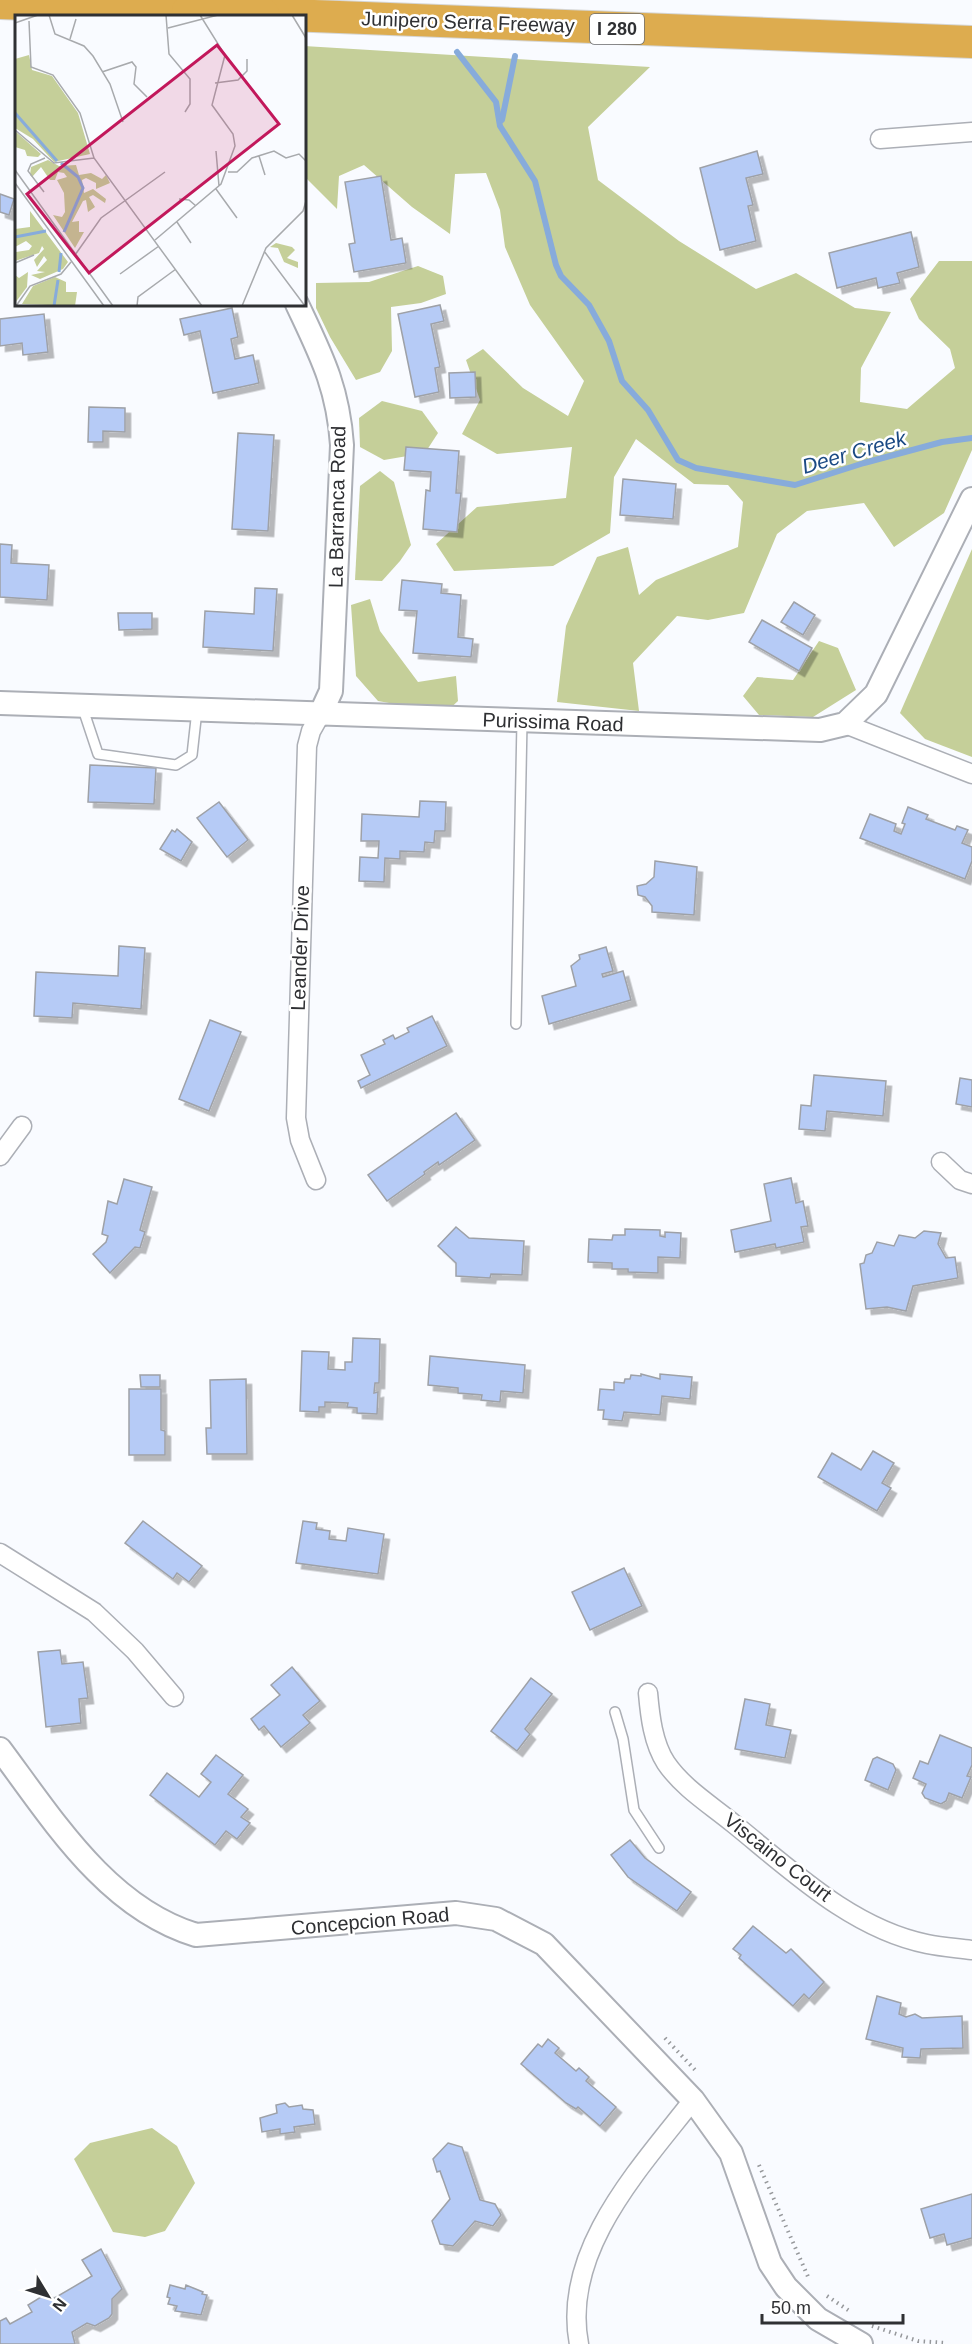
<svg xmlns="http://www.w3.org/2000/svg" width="972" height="2344" viewBox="0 0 972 2344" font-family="Helvetica,sans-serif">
  <defs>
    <filter id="shadow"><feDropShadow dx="5.5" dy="5.5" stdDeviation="0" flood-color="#0004"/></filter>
  </defs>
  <rect width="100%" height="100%" fill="#f9fbff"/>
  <g fill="#c5cf99">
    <polygon points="304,46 650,67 588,127 598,180 679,241 756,289 796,273 855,308 891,312 861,368 860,402 907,409 955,368 950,349 919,319 910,299 939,261 972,261 972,450 944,513 894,547 864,503 807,511 777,534 744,613 708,620 677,616 633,663 639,711 557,702 566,626 597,557 628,547 639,595 656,580 738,547 743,502 728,485 694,484 636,439 614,477 610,533 553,566 454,571 436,544 477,507 566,498 572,447 497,454 462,434 480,400 466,360 483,349 523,388 568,416 584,381 530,305 505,247 500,210 486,173 455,174 450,234 412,207 364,165 339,176 337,209 305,177"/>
    <polygon points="418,266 443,276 446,294 421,303 391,307 392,351 380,372 356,380 330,337 316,308 316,283 369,282"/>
    <polygon points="382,401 422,411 438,433 425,453 384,460 360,447 359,418"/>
    <polygon points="380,471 394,482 411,545 400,561 382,581 355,580 360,486"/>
    <polygon points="972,549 972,757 925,739 900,713"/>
    <polygon points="370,599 380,631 418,682 456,676 458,701 445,713 378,701 356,676 351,605"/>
    <polygon points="819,641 838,648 856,690 813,717 759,715 743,696 757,677 793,680"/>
    <polygon points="152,2128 177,2146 195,2183 165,2231 145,2237 113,2232 74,2159 90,2143"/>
  </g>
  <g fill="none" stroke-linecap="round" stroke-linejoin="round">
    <g stroke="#87abdb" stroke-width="6">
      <polyline points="457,52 496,102 500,126 535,181 556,265 561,276 589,305 609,341 622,381 648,410 678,460 696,468 795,485 864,463 942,442 972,438"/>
      <polyline points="502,120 515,56"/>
    </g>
  </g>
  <g fill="#b6cbf6" stroke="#9ea1a7" stroke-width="1.5" filter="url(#shadow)">
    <polygon points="757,151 763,174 746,178 753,205 748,206 756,241 720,250 700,168"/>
    <polygon points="381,176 391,240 402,238 406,263 354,272 349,244 355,243 345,182"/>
    <polygon points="0,194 14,199 9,215 0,212"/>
    <polygon points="911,232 919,267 897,273 900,283 878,288 876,278 837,288 829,253"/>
    <polygon points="440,305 444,321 431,324 440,367 435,368 439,392 415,397 398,314"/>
    <polygon points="232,308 238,337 231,339 235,359 253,355 259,383 213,393 200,331 184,335 180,319"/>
    <polygon points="44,314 48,352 23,355 22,343 0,346 0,319"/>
    <polygon points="475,372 476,397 450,398 449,373"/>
    <polygon points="89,407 125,408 125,432 103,431 103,442 88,442"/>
    <polygon points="238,433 274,435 268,531 232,529"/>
    <polygon points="406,447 459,451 456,493 461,493 457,532 423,529 426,490 430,491 431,472 404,470"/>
    <polygon points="623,479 676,484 673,519 620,515"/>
    <polygon points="0,544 12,545 11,563 49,565 47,600 0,597"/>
    <polygon points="402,580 442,584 441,593 461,595 458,637 473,639 471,657 413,653 417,611 399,610"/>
    <polygon points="255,588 277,589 273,651 203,647 205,611 254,614"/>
    <polygon points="794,602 815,615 803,635 781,622"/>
    <polygon points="118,613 152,613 152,629 119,630"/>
    <polygon points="762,620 812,648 799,671 749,642"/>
    <polygon points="90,765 156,768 154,804 88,802"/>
    <polygon points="420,801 446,802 445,831 435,831 434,843 425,842 424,852 400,851 400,859 385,858 384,882 359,881 360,857 378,858 379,841 361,841 362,814 419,817"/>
    <polygon points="219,802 248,840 227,857 197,818"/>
    <polygon points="908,807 928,815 926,819 955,830 957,826 968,830 962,843 972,847 972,861 965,879 860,838 870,814 896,824 894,831 901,834 905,824 902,823"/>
    <polygon points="177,829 192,842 181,861 160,849 172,830 175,832"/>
    <polygon points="655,861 697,867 694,915 652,912 652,906 645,897 638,895 637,886 646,884 654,877"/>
    <polygon points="119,946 145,948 141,1009 73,1003 72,1018 34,1016 36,972 118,976"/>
    <polygon points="606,947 613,971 602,974 603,977 623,971 631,1000 549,1024 542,996 576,986 571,966 580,959 579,955"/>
    <polygon points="432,1016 447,1046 361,1088 358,1081 370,1075 361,1055 385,1044 383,1040 393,1035 395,1039 409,1032 407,1028"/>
    <polygon points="210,1020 241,1032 209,1111 179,1099"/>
    <polygon points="814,1075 886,1081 883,1116 827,1111 825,1131 799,1129 801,1105 811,1106"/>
    <polygon points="960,1078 972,1080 972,1107 956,1104"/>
    <polygon points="456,1113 475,1140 439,1165 438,1162 424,1172 425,1174 387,1201 368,1175"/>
    <polygon points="791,1178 796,1203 803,1201 808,1226 801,1227 804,1242 776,1248 775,1244 735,1252 731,1230 771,1221 764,1184"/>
    <polygon points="124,1179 152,1187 140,1230 145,1232 140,1248 135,1247 110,1273 93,1254 106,1242 108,1236 102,1234 108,1201 117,1204"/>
    <polygon points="456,1227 469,1238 524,1241 522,1275 491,1274 490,1278 456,1276 456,1263 438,1246"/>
    <polygon points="625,1229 660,1230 660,1236 665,1237 665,1232 681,1233 680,1258 658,1257 658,1273 628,1272 628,1269 612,1269 612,1263 588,1262 589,1239 612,1240 613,1235 625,1235"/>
    <polygon points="924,1231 941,1233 938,1244 946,1258 955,1257 958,1278 913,1286 906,1311 887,1307 866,1309 860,1264 864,1263 866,1255 872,1253 877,1242 894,1246 899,1235 915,1238"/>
    <polygon points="353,1338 380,1339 379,1383 375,1383 374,1393 378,1392 377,1414 357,1413 357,1408 347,1407 348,1403 325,1402 325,1407 319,1407 319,1412 300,1411 302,1351 329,1352 328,1369 345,1370 345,1362 352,1362"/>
    <polygon points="430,1356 525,1365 523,1393 501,1391 500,1402 481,1400 482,1395 458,1393 458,1388 428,1385"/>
    <polygon points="641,1374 660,1379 660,1374 692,1377 690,1399 662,1396 660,1415 624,1412 622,1421 603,1419 604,1410 598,1410 600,1389 614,1390 614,1382 624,1383 625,1379 630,1379 631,1375 641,1376"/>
    <polygon points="140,1375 160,1375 160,1387 141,1387"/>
    <polygon points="246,1379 247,1454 207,1454 206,1428 211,1428 210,1380"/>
    <polygon points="129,1389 161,1389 161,1430 165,1431 165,1455 129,1455"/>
    <polygon points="873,1451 894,1463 882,1483 891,1488 877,1511 818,1477 832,1453 861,1470"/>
    <polygon points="143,1521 202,1566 189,1582 177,1573 173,1579 125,1543"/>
    <polygon points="303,1521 317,1523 316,1529 330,1531 329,1539 346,1541 348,1528 384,1534 378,1574 296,1563"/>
    <polygon points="624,1568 642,1606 590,1630 572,1592"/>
    <polygon points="60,1650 62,1664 83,1662 88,1698 79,1699 81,1723 46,1727 38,1652"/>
    <polygon points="292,1667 320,1701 303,1715 310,1723 281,1747 264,1726 259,1730 251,1719 280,1695 271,1685"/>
    <polygon points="531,1678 552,1694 525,1729 530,1734 517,1751 491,1731"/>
    <polygon points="745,1699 770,1704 766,1725 791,1730 785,1758 735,1749"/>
    <polygon points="940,1735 972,1748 972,1765 967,1776 971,1777 962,1798 949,1793 946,1801 941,1804 925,1798 922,1793 926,1784 913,1778 920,1761 928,1764"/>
    <polygon points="216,1755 243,1775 228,1794 248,1809 241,1817 250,1823 237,1839 226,1831 215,1845 150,1795 167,1773 199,1797 211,1782 201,1774"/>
    <polygon points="877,1757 893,1764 896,1770 888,1790 865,1780 873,1759"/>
    <polygon points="630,1840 645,1858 691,1892 677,1911 628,1877 611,1855"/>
    <polygon points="753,1926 786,1953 791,1949 824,1982 809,1999 804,1994 793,2006 739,1958 741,1955 733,1949"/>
    <polygon points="877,1996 901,2003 899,2014 906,2017 915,2014 922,2018 962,2016 963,2048 921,2049 920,2058 902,2057 903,2048 866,2039"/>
    <polygon points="548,2039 559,2048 555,2053 576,2071 579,2068 589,2077 586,2081 616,2107 600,2126 578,2107 576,2109 566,2103 521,2064 538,2044 542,2047"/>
    <polygon points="285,2103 289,2107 302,2105 303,2109 313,2110 315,2124 294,2127 295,2132 280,2134 280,2129 262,2132 260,2118 277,2113 276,2105"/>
    <polygon points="448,2143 462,2147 480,2200 495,2204 501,2215 493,2226 475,2221 453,2246 440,2244 432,2221 450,2199 440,2171 437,2172 433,2159"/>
    <polygon points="972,2194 972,2238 947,2245 944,2234 930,2238 921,2209"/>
    <polygon points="101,2249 122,2289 112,2299 112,2314 109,2318 95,2326 87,2323 72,2332 75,2344 0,2344 0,2321 6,2318 10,2324 32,2312 28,2305 49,2292 53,2299 92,2276 82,2260"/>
    <polygon points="170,2285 185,2289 186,2285 203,2292 202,2294 207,2295 201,2315 175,2311 177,2306 168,2304 170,2298 167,2297"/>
  </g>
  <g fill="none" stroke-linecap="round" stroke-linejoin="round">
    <g stroke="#acafb6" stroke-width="12">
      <g id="service">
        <polyline points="82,706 98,754 176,765 192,755 197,710"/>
        <polyline points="516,1024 522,722"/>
        <polyline points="615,1712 623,1739 634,1810 659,1848"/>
      </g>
    </g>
    <g stroke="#acafb6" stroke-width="21">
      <g id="minor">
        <polyline points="880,139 972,132"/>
        <polyline points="845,724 972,774"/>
        <polyline points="0,1156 22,1126"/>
        <polyline points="941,1162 960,1180 972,1184"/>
        <polyline points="316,1180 300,1140 296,1118 307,746 311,731 320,715"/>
        <polyline points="0,1553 94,1612 135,1651 174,1697"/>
        <path d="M648,1693c2,23 5,50 18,70 17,25 45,42 68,61 57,46 118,105 193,120 14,3 30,4 45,6"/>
        <path d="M579,2344c-18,-93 61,-176 114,-244"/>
      </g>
    </g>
    <g stroke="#acafb6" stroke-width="26">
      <g id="tertiary">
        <path d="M297,304c24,51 41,83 45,141l-11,246 -11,24"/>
        <polyline points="0,703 820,730 845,724 876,694 972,499"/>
        <path d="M0,1749c53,71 107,159 196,186l260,-22 40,6 48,25 149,156 38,53 39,110 16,24 32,32 43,25"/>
      </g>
    </g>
    <g stroke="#d5d6d6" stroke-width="34">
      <g id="motorway">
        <polyline points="0,3 188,11"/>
        <polyline points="263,14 972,42"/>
      </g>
    </g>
    <g stroke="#96989b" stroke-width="4" stroke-dasharray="1.5 4.5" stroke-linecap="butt">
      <polyline points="665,2038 697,2072"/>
      <polyline points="759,2165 809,2279"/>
      <polyline points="827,2296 851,2312"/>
      <polyline points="872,2326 918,2341 947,2343"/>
    </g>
    <use href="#service" stroke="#fff" stroke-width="9"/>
    <use href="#minor" stroke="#fff" stroke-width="18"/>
    <use href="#tertiary" stroke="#fff" stroke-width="22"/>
    <use href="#motorway" stroke="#ddac4f" stroke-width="32"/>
    <g stroke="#d5d6d6" stroke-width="34" stroke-linecap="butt">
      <polyline id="motorway-bridge" points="188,11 263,14"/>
    </g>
    <use href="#motorway-bridge" stroke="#ddac4f" stroke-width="32"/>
  </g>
  <g text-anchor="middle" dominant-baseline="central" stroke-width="5" stroke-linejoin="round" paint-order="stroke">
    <rect fill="#fff" stroke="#6d6e70" stroke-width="1.5" x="590" y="14" width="54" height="30" rx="4.5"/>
    <g font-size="18" font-weight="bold" fill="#2f3033">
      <text x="617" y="29">I 280</text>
    </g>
    <g font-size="20" fill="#2f3033" stroke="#fff">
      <text transform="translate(468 22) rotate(2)">Junipero Serra Freeway</text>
      <text transform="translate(337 507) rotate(-89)">La Barranca Road</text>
      <text transform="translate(553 722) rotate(2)">Purissima Road</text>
      <text transform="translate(300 948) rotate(-88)">Leander Drive</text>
      <text transform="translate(778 1857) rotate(38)">Viscaino Court</text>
      <text transform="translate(370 1921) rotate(-5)">Concepcion Road</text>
    </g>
    <g font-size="21" font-style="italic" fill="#1b4a84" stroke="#fff">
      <text transform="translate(854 452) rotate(-16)">Deer Creek</text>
    </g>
  </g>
  <g transform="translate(15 15)">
    <rect width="291" height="291" fill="#f9fbff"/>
    <path d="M14,40l3,15 20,6 26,37 12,41 -36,8 -21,-23 -18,-11v-69zM0,116l26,23 -3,3 -11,-1 -2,-6 -10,-3zM33,145l11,6 17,-1 3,10 12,-2 11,6 4,-4 4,8 -14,6v-6l-10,-5 -4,2 2,13 9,-4 13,10 -1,4 -12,-8 -4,2 6,10 -7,5 -2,-12 -3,1 -11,21 7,-1v11h5l-9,16 -22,-33 9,2 3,-5 -1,-19 -7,-13 10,-3 -3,-4 -6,-1 -3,8h-5l-9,-13 -9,10 -2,-2 1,-8zM15,196l38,51 -5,7 -23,10 -9,-4 14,-3 -8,-1 10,-11 -3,-4 -7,11 -3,-7 10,-11 -2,-3 -3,7 -24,8 1,-9 13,-2 3,-4 -6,-5 -11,6v-18l15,-2zM261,228l16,4 3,3 -8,8 11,4v6l-14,-6 -6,-14 -8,-1zM13,257l-1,15 -12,16v-28l4,3zM40,262l11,5v10h11l-2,14 -53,-2 11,-18z" fill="#c5cf99"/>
    <path fill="none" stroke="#87abdb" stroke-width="3" d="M0,98l42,48M46,148l17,14 5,11 -19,44M0,222l31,-6M44,257l2,-19M39,291l4,-26"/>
    <path fill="none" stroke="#a8aaad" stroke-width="1.5" d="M34,0l6,19 29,12 9,10 17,28 13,38M151,0l3,39 21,25v25l-5,8M277,0l14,23M14,6l2,46 22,8 27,38 14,45 108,148M0,8l23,-8M153,13l50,-13M55,24l6,-20M87,57l30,-10 4,5 -2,17 13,13M200,68l23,-3 9,-9v-12M0,115l39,33 40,-5M201,136l3,35M244,141l6,19M0,155l98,136M213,157h9l15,-14 22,-7 12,7 13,-4 7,7M0,168l89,123M201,174l21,29M29,177l-16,-21 3,-7 14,-6M164,184l10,1 7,6M162,207l14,21M140,225l66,-56 14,-38 -2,-12 -21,-29 13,-50 -25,-40M249,236l41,55M60,240l26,-37 64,-46M0,248l19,-8M105,259l39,-28M1,291l14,-20 31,-12 10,-12M122,291l1,-9 38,-28M227,291l24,-58 37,-37 3,-10"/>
    <path fill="#c2185b" fill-opacity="0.15" stroke="#c2185b" stroke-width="3" d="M202,30l62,79 -190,149 -62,-79z"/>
    <rect width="291" height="291" fill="none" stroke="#2f3033" stroke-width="3"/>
  </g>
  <g transform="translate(48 2296) rotate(128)" stroke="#ffffff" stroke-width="4.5" paint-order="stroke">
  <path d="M0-4.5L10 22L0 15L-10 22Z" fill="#2f3033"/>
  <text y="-9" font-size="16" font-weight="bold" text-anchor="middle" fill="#2f3033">N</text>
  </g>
  <path d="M762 2314v9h141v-9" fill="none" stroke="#2f3033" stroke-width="3"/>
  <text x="771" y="2314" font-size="18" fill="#2f3033" stroke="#ffffff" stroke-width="4.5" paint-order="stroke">50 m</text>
</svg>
